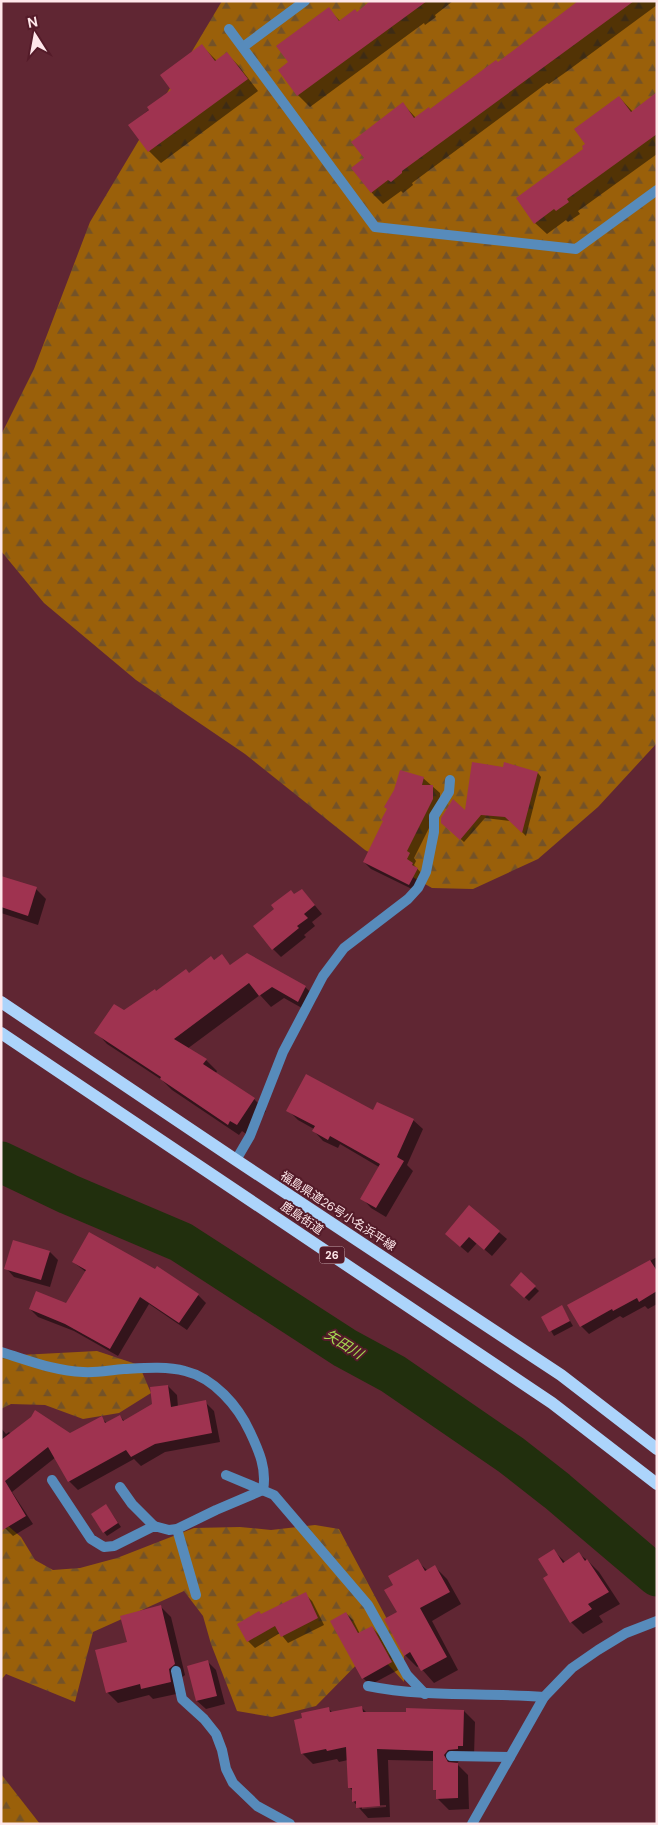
<svg xmlns="http://www.w3.org/2000/svg" width="658" height="1825" viewBox="0 0 658 1825" font-family="'DM Sans','Noto Sans JP',sans-serif">
  <defs>
    <pattern id="forest-firs" width="22" height="20" patternUnits="userSpaceOnUse" patternTransform="scale(1.25)"><rect width="22" height="20" fill="#9a600a"/><path d="M5 1l3.5 6h-7zM16 11l3.5 6h-7z" fill="#735228"/></pattern>
  </defs>
  <rect width="100%" height="100%" fill="#602633"/>
  <g fill="url(#forest-firs)">
    <polygon points="222,1 657,1 657,743 598,807 538,859 473,889 432,888 365,850 245,754 136,680 44,603 1,551 1,435 34,369 90,222"/>
    <polygon points="97,1351 139,1365 151,1393 119,1413 83,1419 45,1405 11,1404 1,1409 1,1356"/>
    <polygon points="1,1522 7,1525 21,1537 35,1560 53,1570 80,1568 117,1558 194,1528 240,1527 271,1530 315,1525 339,1529 404,1651 404,1682 373,1648 316,1706 272,1717 237,1711 211,1644 203,1616 184,1591 93,1632 75,1702 6,1674 1,1680"/>
    <polygon points="1,1774 40,1824 1,1824"/>
  </g>
  <g fill="#0007" fill-rule="evenodd">
    <polygon points="373,1 453,1 435,15 436,17 425,25 424,23 310,107 298,95 280,70 290,62 328,9 340,21 357,13"/>
    <polygon points="580,1 657,1 657,5 566,72 549,84 547,83 412,183 413,185 403,193 401,191 383,204 372,193 353,168 366,158 403,104 416,118 430,110 498,63"/>
    <polygon points="202,46 217,61 227,54 238,65 258,91 161,163 149,151 130,125 172,91"/>
    <polygon points="657,93 657,154 578,211 580,214 568,222 566,220 547,234 535,223 619,97 633,112"/>
    <polygon points="538,773 541,777 526,836 511,821 485,818 464,842 442,822 466,812"/>
    <polygon points="423,778 440,793 440,806 414,858 416,861 414,865 424,876 416,891 371,869 364,862"/>
    <polygon points="1,877 36,889 46,899 38,925 1,913"/>
    <polygon points="302,890 322,914 312,922 315,926 304,935 306,937 281,957 273,949 276,909"/>
    <polygon points="221,956 231,966 305,987 317,998 309,1012 284,998 271,1007 260,995 187,1049 206,1060 217,1071 216,1073 254,1099 266,1111 249,1136 242,1131 239,1135 172,1090 162,1080 107,1044 96,1032 124,1012"/>
    <polygon points="288,1110 374,1112 413,1120 423,1129 407,1165 413,1171 386,1217 371,1208 362,1198 379,1167 340,1144 338,1148 323,1141 314,1131 314,1129 298,1120"/>
    <polygon points="469,1207 507,1239 492,1256 477,1243 468,1253 454,1241"/>
    <polygon points="50,1252 58,1260 50,1287 14,1277 6,1268"/>
    <polygon points="657,1257 657,1304 648,1309 645,1306 623,1318 620,1316 589,1334 581,1326 569,1306"/>
    <polygon points="73,1262 198,1295 206,1303 187,1330 149,1304 118,1356 74,1331 38,1317 30,1309 67,1305 86,1272"/>
    <polygon points="521,1274 539,1291 529,1301 511,1285"/>
    <polygon points="562,1307 573,1326 554,1336 543,1317"/>
    <polygon points="168,1386 177,1395 178,1407 205,1402 214,1411 220,1442 165,1452 141,1466 134,1459 78,1490 69,1481 56,1457 12,1492 33,1524 13,1536 5,1528 1,1522 1,1428 6,1434 9,1432 11,1434 70,1435 101,1418 107,1423 120,1416 125,1422 154,1405"/>
    <polygon points="106,1505 121,1527 107,1536 104,1532"/>
    <polygon points="554,1551 566,1563 579,1554 587,1560 599,1572 620,1604 599,1616 603,1622 583,1634 571,1622 545,1578 550,1575"/>
    <polygon points="417,1561 428,1571 435,1567 447,1579 461,1604 432,1621 458,1670 434,1683 419,1666 417,1667 405,1655 398,1613 395,1586"/>
    <polygon points="305,1594 312,1601 324,1625 288,1643 280,1633 255,1648 248,1641 261,1615"/>
    <polygon points="160,1606 171,1617 185,1675 179,1680 181,1693 153,1699 149,1695 118,1703 107,1692 128,1643"/>
    <polygon points="346,1613 353,1620 360,1634 372,1627 379,1635 398,1670 370,1685 363,1678"/>
    <polygon points="208,1662 216,1670 225,1704 206,1709 197,1701"/>
    <path d="M361,1707l6,6 97,-2 11,11 -1,34 -15,4 -2,4 11,11 1,34 -20,1 -11,-11v-7l-4,-3v-28l-46,-1 2,57 -22,1 -15,-17v-10l-4,-4 -1,-27 -9,2 -2,-3 -24,5 -11,-11 27,-44 4,4zM386,1805v2l-24,2v-3z"/>
  </g>
  <g fill="none" stroke-linecap="round" stroke-linejoin="round">
    <polyline stroke="#212f0d" stroke-width="41" points="1,1162 68,1194 181,1242 345,1348 393,1374 511,1455 557,1491 657,1576"/>
  </g>
  <g fill="#9f3350">
    <polygon points="370,1 427,1 297,96 278,70 288,62 276,46 329,7 339,21 355,9 357,12"/>
    <polygon points="578,1 634,1 443,141 402,171 402,173 391,182 388,180 371,193 351,168 364,158 351,142 403,102 414,118 429,107 430,109 496,60 498,62"/>
    <polygon points="202,44 215,61 227,52 248,79 148,152 128,125 149,110 147,107 171,90 160,75"/>
    <polygon points="657,92 657,134 567,199 569,202 556,211 554,209 534,224 516,198 583,149 582,146 585,144 574,129 619,96 631,112"/>
    <polygon points="472,762 503,767 504,762 538,772 522,833 505,817 481,815 460,840 441,823 441,818 453,799 465,810"/>
    <polygon points="400,770 424,777 422,785 433,785 433,799 407,851 410,853 407,859 413,863 412,865 418,868 409,885 363,862 383,821 381,820 387,809 384,807 394,790"/>
    <polygon points="1,876 37,887 28,916 1,907"/>
    <polygon points="302,889 315,905 304,914 308,918 297,926 299,928 272,950 253,926 274,909 271,905 291,890 294,894"/>
    <polygon points="247,953 306,986 298,1002 272,987 259,996 249,983 174,1039 207,1059 203,1064 255,1098 237,1125 230,1121 228,1125 160,1079 161,1077 94,1033 114,1004 124,1010 155,989 156,991 186,969 189,973 211,956 214,960 222,954 230,965"/>
    <polygon points="306,1074 373,1110 377,1102 414,1119 397,1157 404,1161 376,1208 360,1199 380,1164 330,1136 328,1140 312,1131 315,1126 286,1111"/>
    <polygon points="469,1205 500,1231 484,1250 469,1237 460,1247 445,1234"/>
    <polygon points="89,1232 155,1269 157,1266 199,1294 179,1323 140,1297 110,1349 65,1324 29,1309 36,1291 66,1303 86,1270 72,1262"/>
    <polygon points="13,1240 50,1251 41,1280 4,1269"/>
    <polygon points="650,1260 657,1271 657,1291 639,1302 637,1298 613,1311 612,1309 580,1327 567,1305"/>
    <polygon points="521,1272 536,1286 524,1298 510,1285"/>
    <polygon points="562,1305 570,1321 549,1332 541,1317"/>
    <polygon points="168,1385 171,1407 206,1400 212,1433 155,1444 131,1457 126,1450 68,1482 48,1447 5,1481 26,1516 1,1531 1,1440 31,1417 35,1410 70,1433 102,1416 105,1423 120,1415 123,1421 152,1404 150,1387"/>
    <polygon points="106,1504 118,1523 103,1533 91,1514"/>
    <polygon points="554,1549 563,1563 579,1552 585,1561 587,1559 609,1592 588,1604 592,1609 570,1623 543,1578 548,1575 538,1559"/>
    <polygon points="418,1559 425,1571 435,1565 450,1592 420,1608 447,1657 421,1671 410,1652 404,1656 384,1619 397,1612 384,1590 393,1585 388,1576"/>
    <polygon points="306,1592 318,1618 281,1637 275,1626 247,1642 237,1624 259,1611 261,1614"/>
    <polygon points="161,1605 175,1664 169,1669 171,1682 141,1689 140,1684 106,1693 95,1650 127,1642 120,1616"/>
    <polygon points="346,1612 358,1633 372,1626 392,1662 362,1679 330,1621"/>
    <polygon points="208,1660 217,1696 196,1701 187,1666"/>
    <polygon points="362,1706 363,1712 406,1712 406,1708 464,1710 463,1746 458,1746 458,1749 448,1750 444,1755 448,1762 458,1763 458,1798 436,1799 436,1790 433,1790 433,1751 377,1749 380,1806 356,1808 356,1801 352,1802 352,1788 348,1788 346,1747 327,1751 326,1749 301,1754 294,1720 302,1718 301,1713 329,1707 330,1712"/>
  </g>
  <g fill="none" stroke-linecap="round" stroke-linejoin="round">
    <g stroke="#578bbb" stroke-width="10">
      <polyline points="229,29 375,227 576,249 657,190"/>
      <polyline points="243,47 305,1"/>
      <polyline points="236,1160 250,1136 283,1052 323,976 344,948 408,899 418,888 426,872 434,832 434,816 449,792 450,780"/>
      <path d="M1,1352c27,8 53,19 82,20 14,1 27,-2 41,-3 19,-1 43,-3 61,2 29,7 53,35 65,61 9,19 17,37 13,58l-47,20 -39,19 -8,1 -15,-4 -40,20 -10,1 -13,-8 -39,-59"/>
      <polyline points="226,1475 274,1495 368,1605 407,1675 425,1694"/>
      <polyline points="120,1487 132,1504 154,1526"/>
      <polyline points="177,1529 196,1595"/>
      <polyline points="176,1671 182,1699 204,1719 216,1734 222,1750 226,1769 233,1783 257,1806 290,1824"/>
      <path d="M368,1686c58,12 117,6 176,11"/>
      <polyline points="451,1756 510,1757"/>
      <polyline points="472,1824 544,1697 572,1668 598,1650 626,1633 657,1621"/>
    </g>
    <g stroke="#acd4fb" stroke-width="12">
      <polyline points="1,1002 236,1160 561,1375 657,1449"/>
      <polyline points="1,1033 552,1403 657,1484"/>
    </g>
  </g>
  <g text-anchor="middle" dominant-baseline="central" stroke-width="4" stroke-linejoin="round" paint-order="stroke">
    <rect fill="#541b29" stroke="#cbaab0" stroke-width="1" x="319.5" y="1246.5" width="25" height="17" rx="4"/>
    <g font-size="11" font-weight="bold" fill="#fee7ea">
      <text x="332" y="1255">26</text>
    </g>
    <g font-size="12" fill="#fee7ea" stroke="#541b29">
      <text transform="translate(338 1211) rotate(33)">福島県道26号小名浜平線</text>
      <text transform="translate(302 1218) rotate(34)">鹿島街道</text>
    </g>
    <g font-size="14" font-style="italic" fill="#a5da52" stroke="#541b29">
      <text transform="translate(344 1344) rotate(32)">矢田川</text>
    </g>
  </g>
  <rect width="658" height="1825" fill="none" stroke="#fee7ea" stroke-width="5"/>
  <g transform="translate(35 35) rotate(349)" stroke="#541b29" stroke-width="4" paint-order="stroke">
  <path d="M0-4L9 19L0 12L-9 19Z" fill="#fee7ea"/>
  <text y="-8" font-size="14" font-weight="bold" text-anchor="middle" fill="#fee7ea">N</text>
  </g>
</svg>
